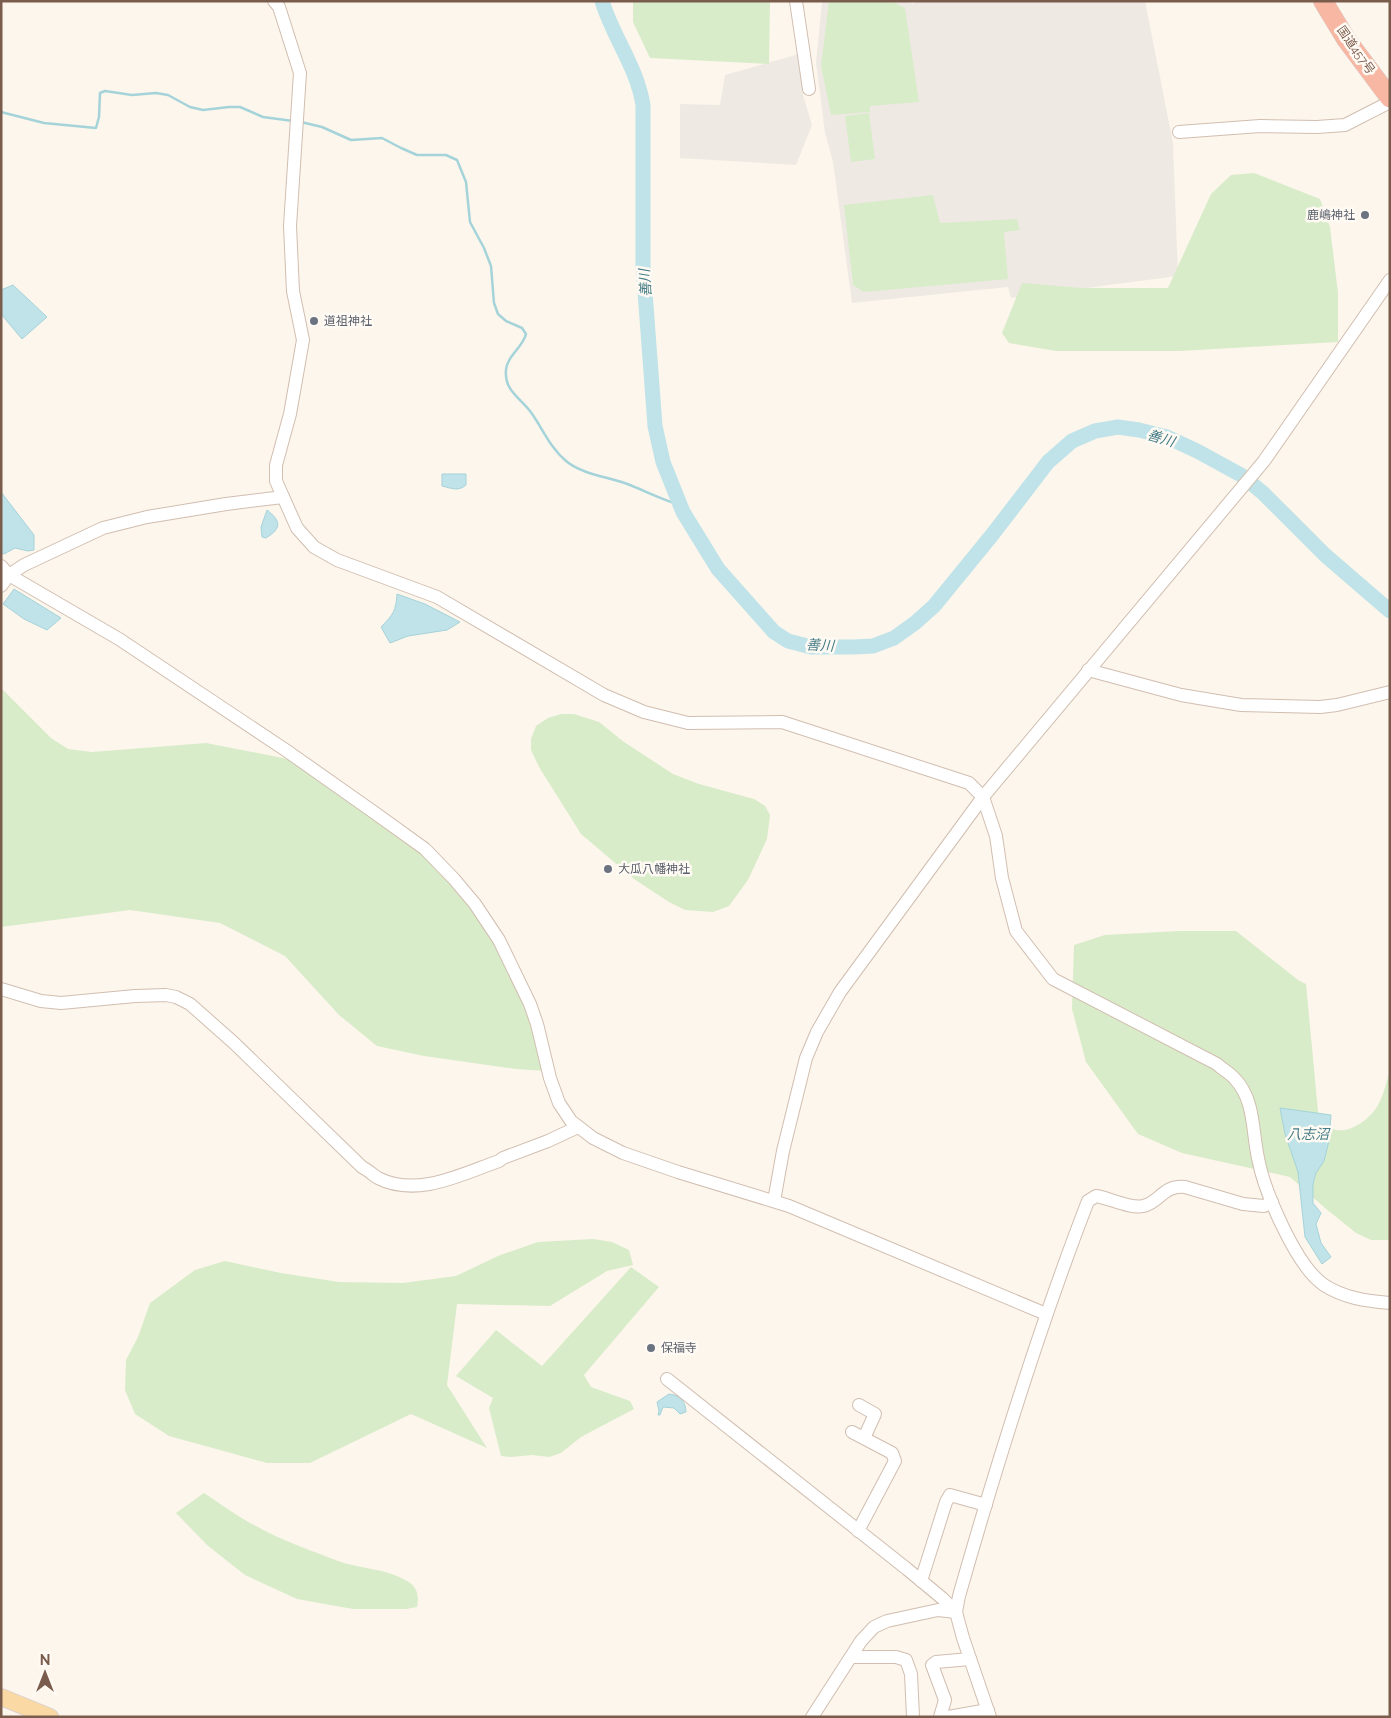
<svg xmlns="http://www.w3.org/2000/svg" width="1391" height="1718" viewBox="0 0 1391 1718" font-family="Raleway,'Noto Sans JP',sans-serif">
  <rect width="100%" height="100%" fill="#fdf6ec"/>
  <g fill="#efe9e4">
    <polygon points="822,1 908,1 913,4 916,1 1145,1 1173,143 1178,276 1011,298 1008,287 852,303 833,162 825,133 816,63"/>
    <polygon points="799,54 803,95 812,125 796,165 680,158 680,104 720,105 725,75"/>
  </g>
  <g fill="#d8ecc9">
    <polygon points="633,1 770,1 769,64 650,58 633,22"/>
    <polygon points="829,1 891,1 905,8 919,102 870,106 870,112 831,115 821,66"/>
    <polygon points="869,113 875,159 851,162 845,116"/>
    <polygon points="1254,173 1320,199 1330,227 1338,293 1338,342 1180,351 1056,351 1009,343 1002,333 1022,283 1082,288 1168,288 1211,194 1231,175"/>
    <polygon points="933,195 940,223 1017,219 1020,230 1004,232 1008,279 864,292 853,285 844,205"/>
    <polygon points="1,688 51,738 68,749 92,752 206,743 288,759 445,866 504,939 546,1071 516,1069 424,1056 377,1046 339,1015 285,956 220,923 130,910 1,927"/>
    <polygon points="561,714 574,714 599,722 624,742 673,774 699,784 754,799 765,806 770,815 767,839 748,880 729,906 713,912 685,910 669,902 634,879 581,834 539,767 531,750 531,739 536,726 548,718"/>
    <path d="M1179,931h57l62,49 8,4 12,127c2,4 5,11 8,14 17,15 44,-5 52,-20 6,-10 8,-23 12,-34v169h-19l-15,-7 -31,-25 -35,-31 -108,-24 -44,-19 -52,-72 -14,-53 2,-64 31,-10z"/>
    <polygon points="593,1239 612,1242 629,1250 633,1265 607,1271 550,1306 457,1304 447,1385 487,1448 411,1414 310,1463 267,1463 169,1436 135,1414 125,1390 126,1360 138,1337 150,1303 195,1270 225,1261 281,1273 339,1282 403,1283 456,1276 498,1256 538,1242"/>
    <polygon points="631,1267 659,1287 584,1375 591,1387 630,1401 634,1409 581,1437 561,1453 549,1457 532,1455 511,1457 501,1456 489,1408 493,1398 456,1376 496,1330 542,1366"/>
    <path d="M204,1493c17,11 34,24 52,33 27,15 56,25 85,36 21,7 47,7 66,19 11,6 12,15 10,26l-11,2h-53l-56,-10 -52,-24 -38,-30 -31,-32z"/>
  </g>
  <g fill="#bfe3e8" stroke="#a5d3da">
    <polygon points="13,285 47,317 22,339 1,314 1,290"/>
    <path d="M442,474h24v11c-8,7 -15,3 -24,1z"/>
    <polygon points="1,492 34,535 34,550 28,551 15,548 4,554 1,553"/>
    <path d="M267,510c14,11 15,18 -1,28l-4,-1 -1,-10z"/>
    <polygon points="14,589 61,618 47,630 24,619 3,604"/>
    <path d="M397,594l28,10 35,18 -13,8 -39,6 -18,7 -9,-16c12,-12 15,-16 16,-33z"/>
    <polygon points="1280,1108 1331,1115 1329,1141 1324,1161 1316,1173 1313,1184 1313,1203 1321,1213 1316,1224 1321,1243 1331,1257 1322,1264 1305,1237 1298,1172 1285,1134"/>
    <path d="M669,1394c11,1 17,8 17,18l-6,2 -6,-6 -11,-1 -3,8h-2l1,-4 -2,-9z"/>
  </g>
  <g fill="none" stroke-linecap="round" stroke-linejoin="round">
    <g stroke="#a5d3da" stroke-width="2.5">
      <polyline points="1,112 44,123 96,128 99,117 100,93 105,91 132,95 156,93 168,95 190,107 203,110 229,107 240,107 263,117 293,121"/>
      <path d="M301,122l21,5 29,13 31,-2 19,10 16,7h29l11,5 9,22 4,40 14,26 7,18 3,37 4,11 8,7 16,7 4,6c-3,13 -19,22 -20,36 -2,20 13,27 24,41 12,16 20,37 36,50 17,14 44,16 64,24 17,7 33,15 50,20"/>
    </g>
    <path stroke="#bfe3e8" stroke-width="15" d="M602,1c11,36 35,66 41,104v160l12,161 8,36 20,50 35,57 56,63 14,9 23,6h43l19,-1 21,-8 21,-15 19,-17 58,-71 56,-73 24,-21 23,-10 23,-4 21,3 28,7 30,14 44,24 22,18 62,62 65,56"/>
    <g stroke="#d1beb0" stroke-width="14">
      <g id="minor">
        <path d="M274,1l5,6 21,66 -10,153 3,65 10,49 -13,74 -14,51v16l21,47 17,19 23,13 100,37 167,98 40,17 44,11 94,-1 187,61 14,14 13,39 6,42 14,53 37,48 164,85c5,5 13,9 18,15 20,21 17,52 23,79 6,33 38,108 66,127 20,13 42,16 66,18"/>
        <polyline points="796,1 809,89"/>
        <polyline points="1179,132 1260,126 1317,127 1345,125 1390,102"/>
        <polyline points="1,566 9,575 119,639 287,751 375,813 425,849 454,879 475,904 499,940 530,1004 537,1024 550,1078 559,1103 571,1121 593,1138 623,1153 678,1172 789,1206 1046,1314"/>
        <polyline points="1,586 9,575 24,565 103,528 147,517 226,504 283,497"/>
        <polyline points="1088,670 1181,695 1241,705 1320,707 1337,705 1390,692"/>
        <path d="M1,989l40,12 20,2 74,-7 31,-1 10,2 14,7 44,39 128,124c6,3 11,8 16,11 39,20 84,-4 121,-17l4,-3 45,-17 30,-14"/>
        <polyline points="774,1201 783,1151 806,1058 817,1032 840,992 983,797 1264,461 1390,280"/>
        <polyline points="667,1379 907,1569 942,1598 956,1612"/>
        <polyline points="859,1405 875,1414 864,1438"/>
        <polyline points="852,1432 892,1453 895,1461 858,1531"/>
        <polyline points="921,1581 946,1502 950,1495 986,1505"/>
        <polyline points="852,1657 896,1657 906,1660 911,1674 913,1717"/>
        <polyline points="812,1717 861,1641 874,1627 887,1621 938,1610 956,1612"/>
        <polyline points="940,1717 945,1700 932,1665 936,1662 970,1659"/>
        <polyline points="948,1717 988,1710"/>
        <path d="M990,1717l-27,-79 -7,-26 3,-16c38,-133 79,-266 129,-395l8,-5c13,2 35,13 47,10 17,-3 19,-21 42,-19l58,17 21,2 8,-4"/>
      </g>
    </g>
    <g stroke="#dad1cd" stroke-width="18">
      <polyline id="major" points="1,1697 50,1717"/>
    </g>
    <g stroke="#dad1cd" stroke-width="20">
      <polyline id="highway" points="1323,1 1346,39 1390,98"/>
    </g>
    <use href="#minor" stroke="#fff" stroke-width="12"/>
    <use href="#major" stroke="#fbd9a5" stroke-width="16"/>
    <use href="#highway" stroke="#f7b7a3" stroke-width="19"/>
  </g>
  <g fill="#6b7280" stroke="#fffaf3" stroke-width="2">
    <circle cx="1365" cy="215" r="5"/>
    <circle cx="314" cy="321" r="5"/>
    <circle cx="608" cy="869" r="5"/>
    <circle cx="651" cy="1348" r="5"/>
  </g>
  <g text-anchor="middle" dominant-baseline="central" stroke-width="5" stroke-linejoin="round" paint-order="stroke">
    <g font-size="12" fill="#7a5c4d" stroke="#fffaf3">
      <text transform="translate(1356 50) rotate(55)">国道457号</text>
    </g>
    <g font-size="12" fill="#5b616d" stroke="#fffaf3" text-anchor="start">
      <text x="1355" y="215" text-anchor="end">鹿嶋神社</text>
      <text x="324" y="321">道祖神社</text>
      <text x="618" y="869">大瓜八幡神社</text>
      <text x="661" y="1348">保福寺</text>
    </g>
    <g font-size="14" font-style="italic" fill="#437c86" stroke="#fffaf3">
      <text transform="translate(645 283) rotate(-94)">善川</text>
      <text transform="translate(1161 438) rotate(17)">善川</text>
      <text transform="translate(820 645) rotate(3)">善川</text>
      <text x="1308" y="1134">八志沼</text>
    </g>
  </g>
  <rect width="1391" height="1718" fill="none" stroke="#7a5c4d" stroke-width="5"/>
  <g transform="translate(45 1673)" stroke="#fffaf3" stroke-width="4" paint-order="stroke">
  <path d="M0-4L9 19L0 12L-9 19Z" fill="#7a5c4d"/>
  <text y="-8" font-size="14" font-weight="bold" text-anchor="middle" fill="#7a5c4d">N</text>
  </g>
</svg>
